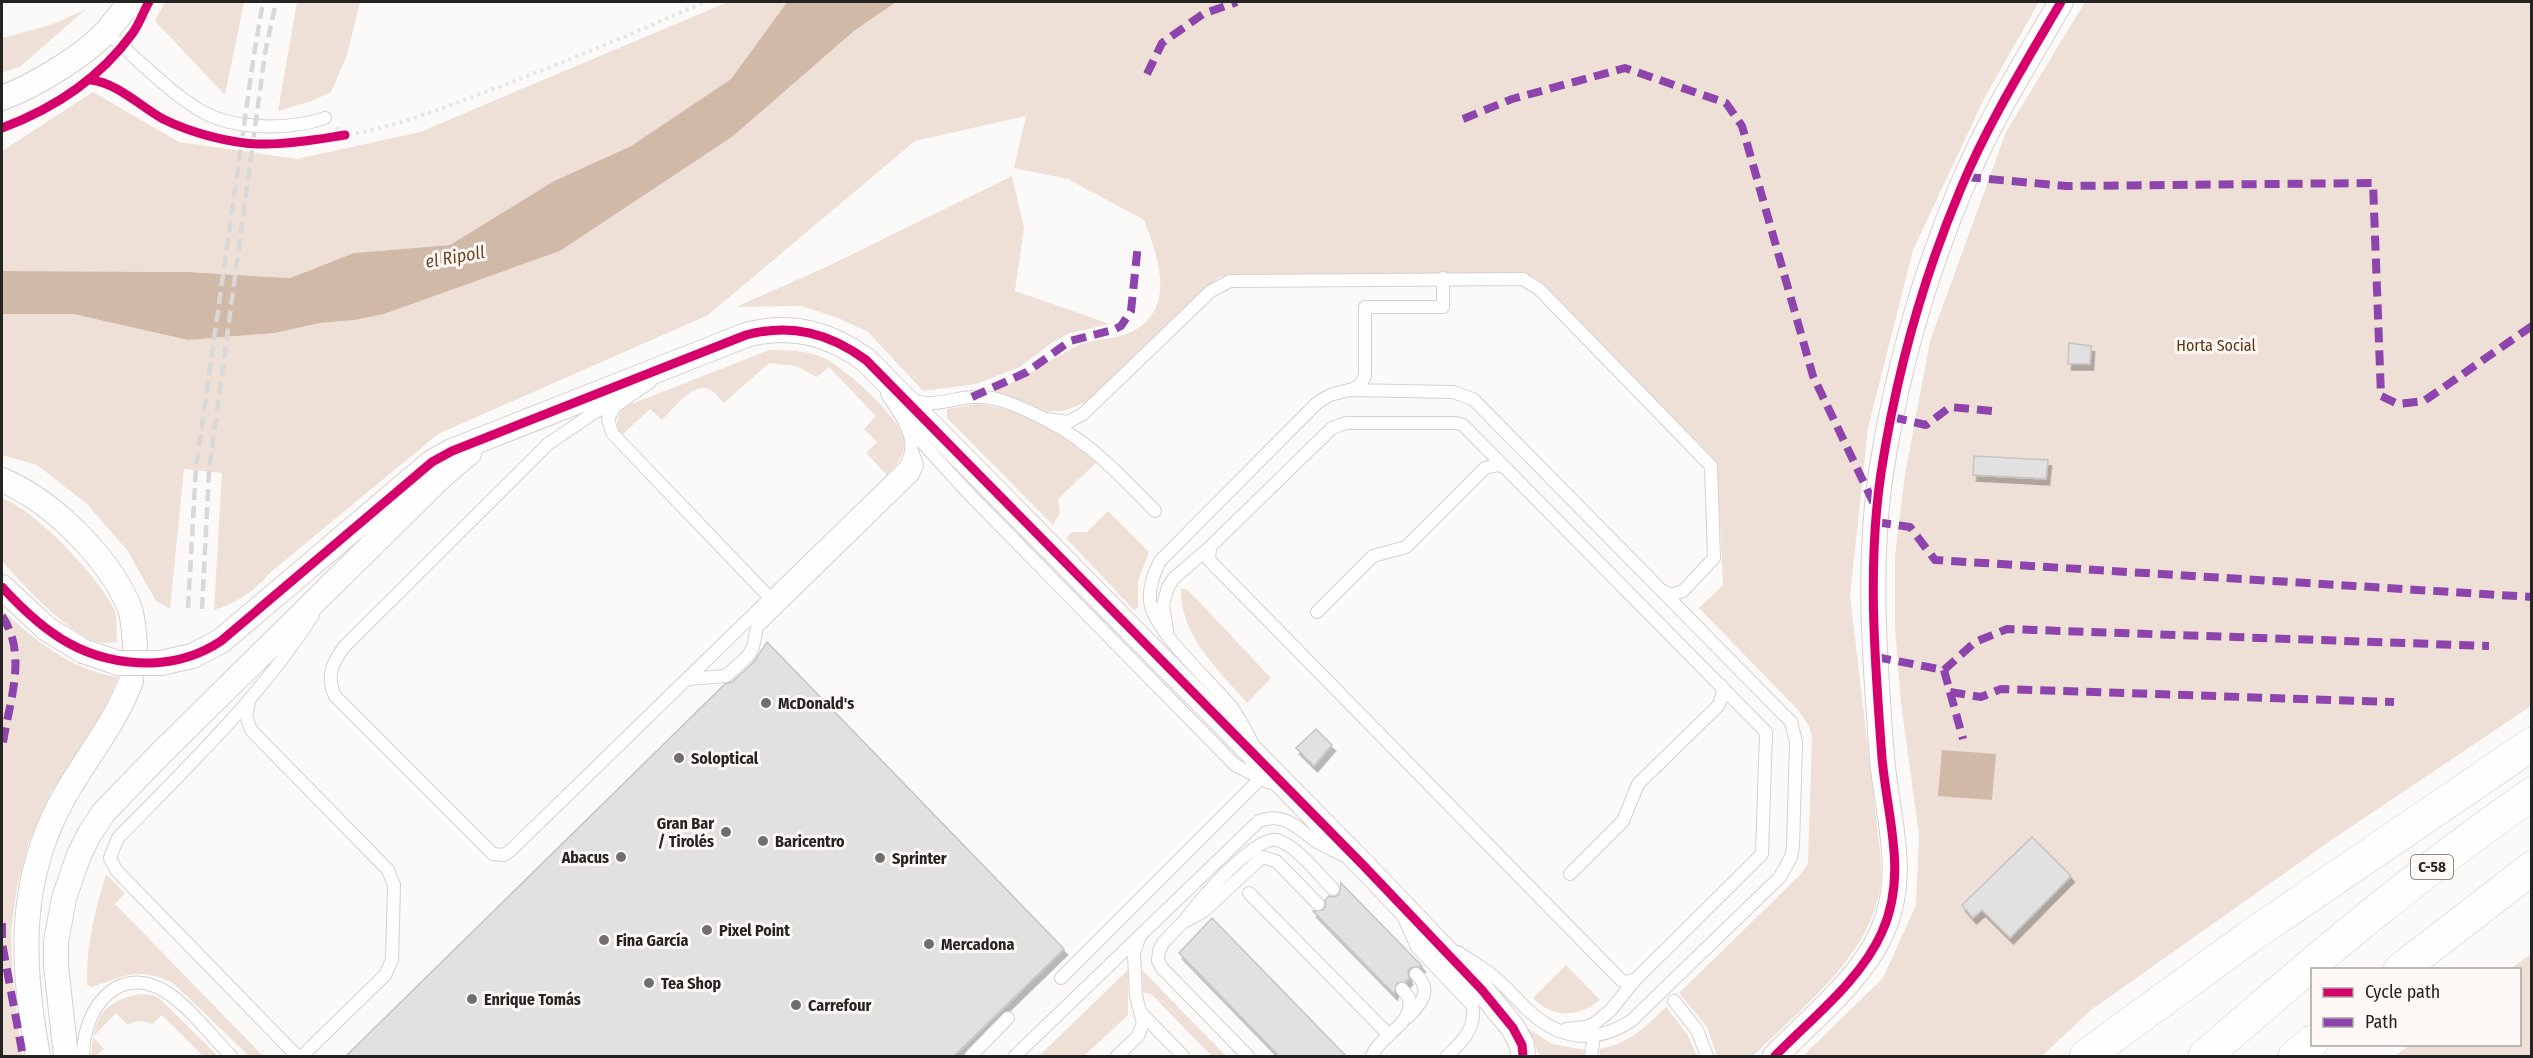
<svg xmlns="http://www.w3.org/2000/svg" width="2533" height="1058" viewBox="0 0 2533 1058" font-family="'Fira Sans Condensed',sans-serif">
  <defs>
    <filter id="shadow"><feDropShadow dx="3.5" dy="6" stdDeviation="0" flood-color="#0004"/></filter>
  </defs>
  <rect width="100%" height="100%" fill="#fcfaf8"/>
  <g fill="#eee0d6">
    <polygon points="165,2 244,2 225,95 155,21"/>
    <polygon points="297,2 360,2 347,55 331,92 312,101 278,111"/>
    <polygon points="728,2 787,2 731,79 631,146 554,181 450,245 354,253 290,278 188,272 2,271 2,151 93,92 179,142 297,159 420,132"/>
    <path d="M896,2h1143l-54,95 -72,153 -45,178 -18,167 29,248c2,18 4,37 -1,55 -15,64 -80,113 -125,158h-36l-10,-29 -28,-34 122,-119 7,-10 4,-126 -3,-12 -11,-16 -99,-102 24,-23 -6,-123 -179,-183 -12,-6 -292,1 -15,3 -121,117c-15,10 -33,20 -52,17l-53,-20c31,-12 56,-31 86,-46 14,-6 31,-5 45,-10 54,-20 36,-74 20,-115l-76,-41 -54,-11 12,-52 -111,25 -207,174 -270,119 -167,138c-16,18 -33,31 -57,38l8,-137 -38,-4 -14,140 -14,-8 -29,-51 -41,-47 -49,-38 -35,-10v-141h71l115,26 87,-7 45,-10 35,-3 29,-6 176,-63 172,-114 122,-106z"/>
    <polygon points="2085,2 2531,2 2531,706 2330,841 2091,1010 2042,1056 1803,1056 1883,978 1916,905 1919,835 1901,703 1895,628 1895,556 1905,474 1930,341 2006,132"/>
    <polygon points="86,9 21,66 2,73 2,38 51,25"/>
    <polygon points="1012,176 1024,228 1015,291 1110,324 1070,333 1053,342 1020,367 976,384 923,391 868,332 838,318 801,306 736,307 826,267"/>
    <path d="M769,350c19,0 38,0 55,8 19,8 77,61 80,81 2,15 -7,26 -17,36l-21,-22 11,-11 -13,-13 12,-13 -47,-49 -12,10 -21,-11 -27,-3 -45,40c-5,-5 -11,-14 -19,-15 -15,-2 -33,22 -43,32l-12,-11 -28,26c-8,-9 -5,-19 2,-28z"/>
    <path d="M977,404c46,4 84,31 120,58l-39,37 2,14 -7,12 -106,-107v-9z"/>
    <path d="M2,498c34,13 95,77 112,111 4,9 2,23 3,33 -6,0 -14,2 -19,0 -30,-8 -76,-58 -96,-81z"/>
    <polygon points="1108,511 1149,552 1138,581 1138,608 1134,610 1066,538 1072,532 1087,532"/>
    <path d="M1181,589h6l84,89 -24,25c-28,-33 -67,-67 -66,-114z"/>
    <path d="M2,610c34,31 69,60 116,67l-15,34 -53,83 -21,48 -12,45 -6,45 2,51 9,73h-20z"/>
    <path d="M106,874l19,19 -10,11 148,152h-14l-76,-73c-34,-17 -49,-7 -81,4l-5,-2c-1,-39 8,-74 19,-111z"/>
    <polygon points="2531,954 2531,1056 2395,1056 2410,1045 2520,1044 2520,970 2510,969"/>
    <path d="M1566,965l34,35c-21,17 -47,19 -67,-2z"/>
    <polygon points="1128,970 1128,1015 1084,1056 1039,1056"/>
    <polygon points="1142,970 1226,1056 1212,1056 1151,994 1143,993"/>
    <path d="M139,994l14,1 7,4 58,57h-15l-41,-41 -10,9c-10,-4 -15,-4 -24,1l-12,-12 -23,24 11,12 -8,7h-5c3,-37 9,-53 48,-62z"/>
    <path d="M1666,1007l21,27 10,22h-98l1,-7c31,-7 43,-20 66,-42z"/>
    <polygon points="1527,1028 1552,1044 1585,1050 1584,1056 1540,1056"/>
  </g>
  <g fill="#d1b9a8">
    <polygon points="787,2 896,2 854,31 732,137 560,251 384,314 355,320 320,323 275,333 188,340 73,314 2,314 2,271 188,272 290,278 354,253 450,245 554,181 631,146 731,79"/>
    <polygon points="1942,750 1996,754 1992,800 1938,796"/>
  </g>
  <g fill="#e2e1e1" stroke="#c5c4c4" stroke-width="1.5" filter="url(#shadow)">
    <polygon points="2069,343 2091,346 2090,364 2068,364"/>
    <polygon points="1974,456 2048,460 2046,479 1973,475"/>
    <polygon points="767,642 1064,949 954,1056 346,1056 725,684 732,682 754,662"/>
    <polygon points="1316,729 1332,745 1314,766 1296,748"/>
    <polygon points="2032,837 2071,876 2010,938 1982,910 1973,918 1962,905"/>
    <polygon points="1341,883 1422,966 1410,968 1408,972 1409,979 1406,982 1397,983 1394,994 1313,911 1323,910 1326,906 1325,900 1329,896 1334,897 1339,895"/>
    <polygon points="1212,918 1346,1056 1279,1056 1179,953"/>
  </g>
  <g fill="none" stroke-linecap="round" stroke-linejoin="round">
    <g stroke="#d3d1cf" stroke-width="14">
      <g id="service">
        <path d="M106,32c31,26 61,59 97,80 32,18 88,18 122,6"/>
        <polyline points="650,382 615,406 608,419 612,433 771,599"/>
        <polyline points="1351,390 1360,385 1365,376 1365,307 1443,307 1443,278"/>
        <path d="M626,399l-31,13 -47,32 -204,203c-12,16 -18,30 -9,49l158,158 11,1 6,-4 395,-384c17,-27 -3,-50 -18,-73"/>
        <path d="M911,400c25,9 46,-5 72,-3 15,1 29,7 43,13 59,26 86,57 129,101"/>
        <polyline points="1047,419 1068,422 1083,414 1211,291 1230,281 1523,279 1539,289 1711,466 1714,558 1683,591 1671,595 1664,591"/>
        <polyline points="910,429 970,495 1235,765 1268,782"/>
        <polyline points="1210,547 1209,560 1563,921 1621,980 1625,982 1635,980"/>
        <polyline points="1317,612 1373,556 1406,547 1485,468 1498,465 1506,468"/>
        <polyline points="1167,630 1163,605 1168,587 1174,578 1210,547 1332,428 1346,423 1456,423 1463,425 1766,732 1762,854 1635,980 1610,1011 1595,1023 1586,1027 1566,1029"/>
        <polyline points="688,679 726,676 748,656 753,647 757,627 913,475 917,465 912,451"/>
        <polyline points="249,702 246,716 251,730 388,870 394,885 392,960 385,975 302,1056"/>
        <path d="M1251,740c-7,-12 -13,-26 -22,-36 -21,-25 -70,-68 -78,-98 -4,-15 2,-31 9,-45l157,-158 13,-8 19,-5 104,2 20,7 318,323 5,20 -3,104 -2,11 -11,20 -149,144c-36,23 -71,19 -102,-10 -12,-11 -23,-25 -37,-36 -10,-8 -23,-15 -34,-23"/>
        <polyline points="1570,874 1623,821 1638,784 1719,705 1723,692 1721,685"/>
        <polyline points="1249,893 1389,1035"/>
        <path d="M1404,918l13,29 55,58c5,23 -10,37 -25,51"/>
        <path d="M1185,920c13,-18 70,-85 92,-80 19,5 42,35 56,49"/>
        <polyline points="1061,978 1269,770 1268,767"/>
        <polyline points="1674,1001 1697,1030 1707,1056"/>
        <polyline points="1141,1013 1183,1056"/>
        <path d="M1408,1017c13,-13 25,-27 8,-43"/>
        <path d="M83,1056c0,-51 39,-97 89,-60 22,16 40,41 59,60"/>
        <path d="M297,1056l-181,-186 -6,-12 8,-20c69,-71 141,-139 195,-223"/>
        <polyline points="971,1056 1008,1018"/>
        <path d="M1015,1056l244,-235c24,-9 36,5 54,18 9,7 20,11 30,16"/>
        <polyline points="1117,1056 1138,1036 1143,1023 1136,996 1134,954 1139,938"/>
        <polyline points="1248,1056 1162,968 1158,961 1159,951 1163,943 1182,923 1204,911 1262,857 1276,861 1318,904"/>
        <path d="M1372,1056c8,-22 42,-30 37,-58l-7,-9"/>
        <polyline points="1591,1056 1594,1036"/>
      </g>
    </g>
    <g stroke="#d3d1cf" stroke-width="26">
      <g id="minor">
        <path d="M2,98c32,-12 82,-42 105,-67 8,-10 16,-20 24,-29"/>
        <path d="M2,480c49,20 106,77 127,126 5,13 5,27 6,41"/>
        <polyline points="2,587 47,629 83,651"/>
        <path d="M161,663l31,-7 29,-15 211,-179 20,-11 294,-116c45,-12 83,-2 120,25l496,504 120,126 31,38 9,17 1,11"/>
        <path d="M38,1056c-17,-91 -21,-177 27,-261 23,-40 49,-70 66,-114"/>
        <polyline points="66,1056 56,966 56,942 64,898 79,855 90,833 104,812 161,753 443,475 469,453"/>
        <path d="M1775,1056c36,-37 86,-76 107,-124 26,-58 5,-115 0,-174 -7,-95 -15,-191 -1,-285 15,-98 42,-195 80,-285 27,-65 65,-126 100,-186"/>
      </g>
    </g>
    <g stroke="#d3d1cf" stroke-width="34">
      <polyline id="primary" points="2086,1056 2252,935 2532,744"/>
    </g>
    <g stroke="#d3d1cf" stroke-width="34">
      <g id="motorway">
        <polyline points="2400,970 2532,868"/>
        <path d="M2205,1056c105,-92 212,-182 327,-262"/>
        <polyline points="2295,1056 2312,1042"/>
      </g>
    </g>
    <path stroke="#e5e5e4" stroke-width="4" stroke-dasharray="3 4.5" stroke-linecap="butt" d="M336,128l9,7c47,-7 90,-24 135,-41 76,-28 150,-59 224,-92"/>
    <use href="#service" stroke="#fffefe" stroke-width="12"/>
    <use href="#minor" stroke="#fffefe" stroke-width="24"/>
    <use href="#primary" stroke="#fffefe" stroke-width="33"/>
    <use href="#motorway" stroke="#fffefe" stroke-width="33"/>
    <g stroke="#d8d8d8" stroke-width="4.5" stroke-dasharray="12 6" stroke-linecap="butt">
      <polyline points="188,608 196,468 254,54 263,2"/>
      <polyline points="202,609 209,471 265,53 276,2"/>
    </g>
    <g stroke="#d3d1cf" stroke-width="26" stroke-linecap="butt">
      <polyline id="minor-bridge" points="83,651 118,663 161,663"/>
    </g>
    <use href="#minor-bridge" stroke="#fffefe" stroke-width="24"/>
    <g stroke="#8e44ad" stroke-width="8" stroke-dasharray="15 8" stroke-linecap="butt">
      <polyline points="1147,74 1162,43 1203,14 1237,2"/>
      <polyline points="1463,119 1512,99 1625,68 1726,103 1742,126 1813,376 1875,506"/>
      <polyline points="1966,177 2067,186 2373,183 2381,396 2398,404 2424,401 2532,326"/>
      <polyline points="972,397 1027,372 1070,341 1113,330 1121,326 1131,311 1138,244"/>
      <polyline points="1892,417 1926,425 1950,407 1993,411"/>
      <polyline points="1876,522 1910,527 1935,560 2532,597"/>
      <path d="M2,616c27,40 6,88 0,133"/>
      <polyline points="1876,657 1944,670 1975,642 2007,629 2489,646"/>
      <polyline points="1944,670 1950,692 1981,697 2001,689 2394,702"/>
      <polyline points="1950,692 1963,739"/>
      <polyline points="2,923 2,943 23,1056"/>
    </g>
    <g stroke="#fef9f6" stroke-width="13">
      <g id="cycleway">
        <path d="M91,80c26,3 49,26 72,39 28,14 72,26 103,25 26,0 53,-5 79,-9"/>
        <path d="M2,128c51,-19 97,-49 130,-94 7,-9 11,-22 17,-32"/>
        <path d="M2,587c43,47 84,77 150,76 25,-1 48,-8 69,-22l211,-179 20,-11 294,-116c45,-12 83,-2 120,25l496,504 120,126 31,38 9,17 1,11"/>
        <path d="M1775,1056c36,-37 86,-76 107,-124 26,-58 5,-115 0,-174 -7,-95 -15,-191 -1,-285 15,-98 42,-195 80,-285 27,-65 65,-126 100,-186"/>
      </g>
    </g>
    <use href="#cycleway" stroke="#d6006c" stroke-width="9"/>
  </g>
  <g fill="#716f6e" stroke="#fef9f6" stroke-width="2">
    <circle cx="766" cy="703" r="6"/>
    <circle cx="679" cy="758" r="6"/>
    <circle cx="726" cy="832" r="6"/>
    <circle cx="763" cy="841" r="6"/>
    <circle cx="621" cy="857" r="6"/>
    <circle cx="880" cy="858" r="6"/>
    <circle cx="707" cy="930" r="6"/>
    <circle cx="604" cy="940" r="6"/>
    <circle cx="929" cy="944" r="6"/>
    <circle cx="649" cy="983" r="6"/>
    <circle cx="472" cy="999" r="6"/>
    <circle cx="796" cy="1005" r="6"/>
  </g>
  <g text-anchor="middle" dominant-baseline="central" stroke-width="6" stroke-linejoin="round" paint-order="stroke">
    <rect fill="#fef9f6" stroke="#676462" stroke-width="1.5" x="2411" y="855" width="42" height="24" rx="4.5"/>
    <g font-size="15" font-weight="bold" fill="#262423">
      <text x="2432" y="867">C-58</text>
    </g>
    <g font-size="16" fill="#643710" stroke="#fef9f6">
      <text x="2216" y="345">Horta Social</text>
    </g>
    <g font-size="16" font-weight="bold" fill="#262423" stroke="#fef9f6" text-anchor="start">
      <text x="778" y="703">McDonald's</text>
      <text x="691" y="758">Soloptical</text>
      <text x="714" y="823" text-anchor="end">Gran Bar<tspan x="714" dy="18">/ Tirolés</tspan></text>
      <text x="775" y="841">Baricentro</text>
      <text x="609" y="857" text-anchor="end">Abacus</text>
      <text x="892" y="858">Sprinter</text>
      <text x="719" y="930">Pixel Point</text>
      <text x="616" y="940">Fina García</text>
      <text x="941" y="944">Mercadona</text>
      <text x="661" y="983">Tea Shop</text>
      <text x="484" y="999">Enrique Tomás</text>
      <text x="808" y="1005">Carrefour</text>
    </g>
    <g font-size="18" font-style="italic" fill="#72441f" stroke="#fef9f6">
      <text transform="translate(455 257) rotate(-10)">el Ripoll</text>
    </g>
  </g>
  <rect width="2533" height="1058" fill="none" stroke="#262423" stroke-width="6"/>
  <rect x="2311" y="968" width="210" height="78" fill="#fef9f6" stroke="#a8a4a2" stroke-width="1.5"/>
  <rect x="2323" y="988" width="30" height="9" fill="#d6006c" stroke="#a8a4a2" stroke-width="1.5"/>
  <text x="2365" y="998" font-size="18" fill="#262423">Cycle path</text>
  <rect x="2323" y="1018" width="30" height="9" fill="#8e44ad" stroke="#a8a4a2" stroke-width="1.5"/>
  <text x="2365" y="1028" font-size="18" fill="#262423">Path</text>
</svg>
